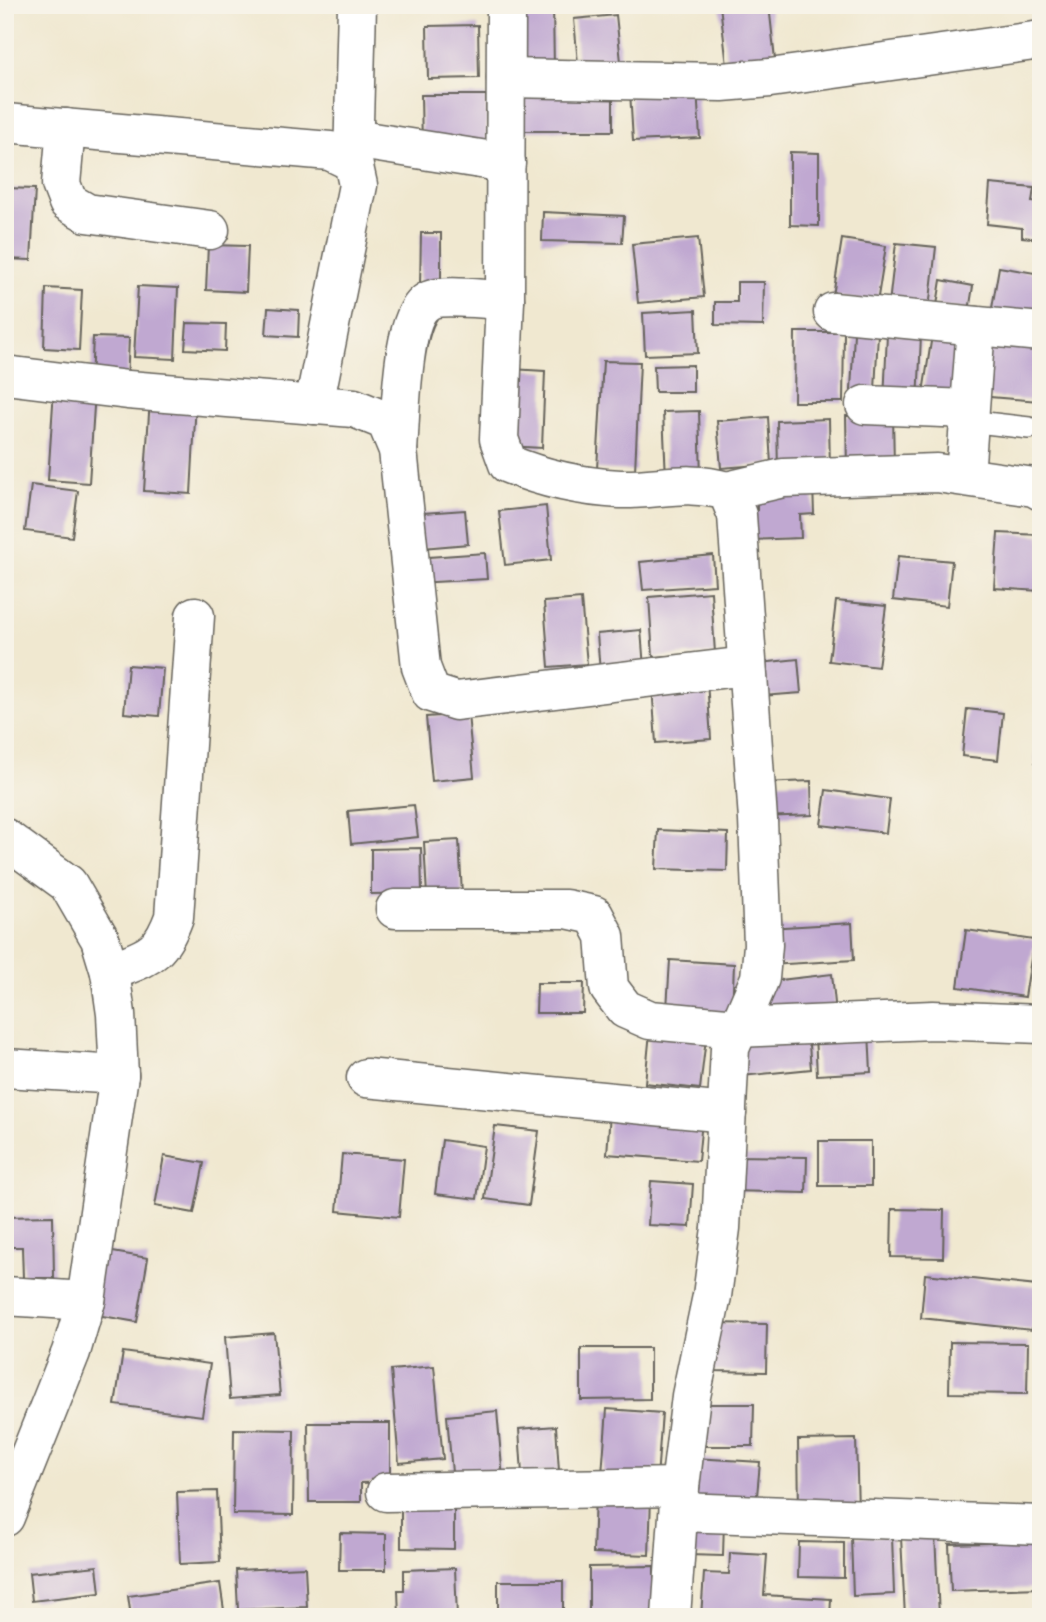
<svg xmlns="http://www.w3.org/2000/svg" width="1046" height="1622" viewBox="0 0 1046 1622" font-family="'EB Garamond',serif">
  <rect width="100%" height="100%" fill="#f7f3e8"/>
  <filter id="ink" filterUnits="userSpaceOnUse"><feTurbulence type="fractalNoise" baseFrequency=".0143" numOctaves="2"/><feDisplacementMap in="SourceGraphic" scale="14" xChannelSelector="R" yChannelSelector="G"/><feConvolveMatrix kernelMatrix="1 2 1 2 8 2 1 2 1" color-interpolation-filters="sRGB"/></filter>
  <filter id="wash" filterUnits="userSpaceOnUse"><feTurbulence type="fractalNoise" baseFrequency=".00686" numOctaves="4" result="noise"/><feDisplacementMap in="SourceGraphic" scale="28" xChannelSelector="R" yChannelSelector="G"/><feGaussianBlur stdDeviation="1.57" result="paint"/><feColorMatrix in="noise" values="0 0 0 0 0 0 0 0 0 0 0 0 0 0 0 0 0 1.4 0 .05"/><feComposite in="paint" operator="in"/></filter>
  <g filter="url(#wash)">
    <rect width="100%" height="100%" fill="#f0e8d0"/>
    <g id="blocks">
      <g fill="#c0a8d1">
        <polygon points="511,5 553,5 554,69 513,70"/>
        <polygon points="720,5 769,5 775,60 727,66"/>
        <polygon points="616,15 622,71 579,75 574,19"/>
        <polygon points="478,25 479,78 428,79 427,26"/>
        <polygon points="697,88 700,138 633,141 630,91"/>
        <rect x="513" y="91" width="100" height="40"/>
        <polygon points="421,95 486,95 487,146 422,147"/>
        <polygon points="790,152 819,153 819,226 790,225"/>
        <polygon points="990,184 1034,188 1032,202 1041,203 1041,239 1022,237 1022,228 987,224"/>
        <polygon points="5,188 35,189 31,260 5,259"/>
        <polygon points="543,212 624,216 622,243 542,241"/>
        <polygon points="421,233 441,233 441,286 420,286"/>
        <polygon points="698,238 704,297 638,303 632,244"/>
        <polygon points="842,239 886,246 877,303 833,296"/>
        <polygon points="896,243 936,247 929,309 889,304"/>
        <polygon points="208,245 248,246 246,292 206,290"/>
        <polygon points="999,267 1041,274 1041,322 991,314"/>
        <polygon points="941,280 973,286 969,311 937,305"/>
        <polygon points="737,282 764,282 763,326 715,325 715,302 737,302"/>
        <polygon points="138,286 178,288 175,359 134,357"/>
        <polygon points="46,288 82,290 79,350 44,348"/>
        <polygon points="268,308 299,310 298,337 266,335"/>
        <polygon points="696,310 698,353 645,355 643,313"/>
        <polygon points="187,323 226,324 225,351 185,349"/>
        <polygon points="933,329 971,335 960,405 922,399"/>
        <polygon points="795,332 844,332 843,402 794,402"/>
        <polygon points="854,333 878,333 875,390 851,390"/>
        <polygon points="983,333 1041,338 1039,401 978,396"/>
        <polygon points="887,334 921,335 918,404 884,402"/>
        <polygon points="93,337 129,338 127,383 91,382"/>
        <polygon points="603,361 640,362 635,471 597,469"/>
        <polygon points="693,365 693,392 655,392 654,366"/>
        <polygon points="511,369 545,371 542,448 507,446"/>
        <polygon points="54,389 95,391 89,483 48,480"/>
        <polygon points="150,398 196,401 191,494 144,491"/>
        <polygon points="699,411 701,477 666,478 663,412"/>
        <polygon points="893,415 894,468 847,468 846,416"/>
        <polygon points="768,417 771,464 721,468 717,421"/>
        <polygon points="829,419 830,470 778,472 777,421"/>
        <polygon points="813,484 814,514 800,515 801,538 750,540 749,511 757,511 757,499 782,498 782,485"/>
        <polygon points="31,485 78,491 72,537 25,531"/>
        <polygon points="546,506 551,560 505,565 499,511"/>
        <polygon points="465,510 468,544 411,549 409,514"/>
        <polygon points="998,533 1041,535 1041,591 994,588"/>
        <polygon points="485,553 487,579 416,583 414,558"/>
        <polygon points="713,555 715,585 643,590 640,562"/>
        <polygon points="898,556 952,561 947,606 893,600"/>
        <polygon points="711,592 715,653 653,657 649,597"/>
        <polygon points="581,599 587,664 549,667 544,602"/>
        <polygon points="836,601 886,606 878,667 829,661"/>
        <polygon points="641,630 644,668 600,672 597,634"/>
        <polygon points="798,659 801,693 762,696 760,663"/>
        <polygon points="128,665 163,668 159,716 124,713"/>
        <polygon points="707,681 711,739 656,743 652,685"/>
        <polygon points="967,709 1003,713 998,760 962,756"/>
        <polygon points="468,714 474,777 432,781 426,717"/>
        <polygon points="1038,718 1041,719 1041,762 1035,762"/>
        <polygon points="811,781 812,815 762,817 761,783"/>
        <polygon points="826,790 890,799 886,833 821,825"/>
        <polygon points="414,805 418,837 351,844 348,811"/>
        <polygon points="658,830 728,833 727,871 656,869"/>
        <polygon points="459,840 462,894 427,896 424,842"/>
        <polygon points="421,848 422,893 371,894 371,849"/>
        <polygon points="852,923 854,960 769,965 767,928"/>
        <polygon points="966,930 1034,940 1025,997 958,987"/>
        <polygon points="670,960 734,964 732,1013 667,1009"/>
        <polygon points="832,974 836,1013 767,1021 763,982"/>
        <polygon points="537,983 584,983 583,1013 536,1013"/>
        <polygon points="650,1032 706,1038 700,1089 645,1083"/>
        <polygon points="869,1032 871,1072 817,1075 815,1035"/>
        <polygon points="808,1033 811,1069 742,1076 738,1040"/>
        <polygon points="610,1113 702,1121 698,1161 607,1154"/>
        <polygon points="495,1126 539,1131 529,1205 485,1199"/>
        <polygon points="442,1140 484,1146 477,1199 435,1194"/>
        <rect x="819" y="1141" width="52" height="45"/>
        <polygon points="342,1154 404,1159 399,1217 337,1211"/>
        <polygon points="164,1156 204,1163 194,1213 155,1206"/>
        <polygon points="730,1156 807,1157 806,1193 730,1191"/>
        <polygon points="651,1181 693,1184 690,1227 648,1225"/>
        <polygon points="892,1209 944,1210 943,1258 891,1257"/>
        <polygon points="53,1216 54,1278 23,1278 22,1247 5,1247 5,1217"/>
        <polygon points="101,1250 148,1258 137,1322 91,1314"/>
        <polygon points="925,1274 1037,1286 1032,1330 921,1318"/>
        <polygon points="712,1323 767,1324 766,1372 711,1371"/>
        <polygon points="274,1333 280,1395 230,1399 225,1337"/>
        <polygon points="950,1342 1028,1343 1027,1394 949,1393"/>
        <polygon points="581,1348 650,1348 650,1399 581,1400"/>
        <polygon points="123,1352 210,1364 202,1416 115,1405"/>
        <polygon points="434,1366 443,1459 399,1463 391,1370"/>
        <polygon points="696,1404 754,1404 753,1446 696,1446"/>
        <polygon points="607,1409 662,1413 657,1478 602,1474"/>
        <polygon points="497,1411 503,1479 453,1484 447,1416"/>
        <polygon points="308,1423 390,1423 390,1482 361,1483 361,1502 309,1502"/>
        <polygon points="556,1426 559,1471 522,1474 519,1429"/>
        <polygon points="234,1429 294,1430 293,1515 233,1514"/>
        <polygon points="856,1439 858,1510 799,1511 798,1440"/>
        <polygon points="694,1458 760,1462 756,1507 690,1502"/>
        <polygon points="217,1491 220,1562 180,1564 177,1492"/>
        <polygon points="595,1495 651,1497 649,1555 593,1553"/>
        <polygon points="401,1506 454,1507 454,1549 401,1548"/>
        <polygon points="688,1520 724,1520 723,1556 688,1555"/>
        <polygon points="340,1533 386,1534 386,1570 339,1570"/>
        <polygon points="935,1535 939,1616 905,1617 901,1537"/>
        <polygon points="892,1536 894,1594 853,1596 851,1537"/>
        <polygon points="799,1542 844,1543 844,1578 798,1577"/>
        <polygon points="1041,1542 1041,1588 951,1591 949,1544"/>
        <polygon points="730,1553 767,1555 764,1595 831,1599 830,1617 701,1617 704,1573 729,1574"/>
        <polygon points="97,1566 100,1593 32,1601 29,1573"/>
        <polygon points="654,1566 654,1616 589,1617 589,1567"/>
        <polygon points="305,1567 307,1607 238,1610 236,1570"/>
        <polygon points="455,1568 457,1617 399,1617 398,1590 404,1590 404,1570"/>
        <rect x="498" y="1581" width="65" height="35"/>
        <polygon points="220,1583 225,1617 131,1617 128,1596"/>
      </g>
    </g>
  </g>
  <g filter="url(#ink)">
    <use href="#blocks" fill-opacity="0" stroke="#66635b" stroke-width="2"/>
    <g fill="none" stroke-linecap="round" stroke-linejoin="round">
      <g stroke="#66635b" stroke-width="24">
        <polyline id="lane" points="968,421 1029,428"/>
      </g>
      <g stroke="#66635b" stroke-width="41">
        <g id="street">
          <path d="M506,5l-1,295 -6,139 9,25c34,14 75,23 112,25 40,1 66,-10 107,2l10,24 21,305 5,125 -3,33 -30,70 -9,180 -9,68 -21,100 -11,91 -9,130"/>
          <polyline points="506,78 722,82 770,78 1041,40"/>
          <polyline points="5,123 330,151 353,162 358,185 314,405"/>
          <polyline points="66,128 61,184 68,202 87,213 210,230"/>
          <polyline points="353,139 506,163"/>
          <polyline points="353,162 357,5"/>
          <polyline points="833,312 1041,332"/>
          <polyline points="5,375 128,390 354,408 386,421 398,450 421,667 431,693 456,701 746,666"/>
          <polyline points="865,405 969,409"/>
          <path d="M398,450c3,-32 2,-137 32,-150 14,-6 58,0 75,0"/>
          <polyline points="965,476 976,326"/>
          <polyline points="727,491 783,478 937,473 1034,487 1041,491"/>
          <polyline points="5,838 68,884 100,939 110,972 116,1014 119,1075 86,1301 71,1352 5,1517"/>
          <polyline points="395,909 566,909 594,915 605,936 609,988 625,1009 650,1020 737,1028 933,1020 1041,1024"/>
          <path d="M110,972c37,-16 49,-14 64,-55l21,-301"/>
          <polyline points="5,1068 119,1075"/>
          <polyline points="366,1078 727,1113"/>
          <polyline points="5,1296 86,1301"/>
          <polyline points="386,1492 680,1487"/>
          <polyline points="679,1512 1041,1525"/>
        </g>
      </g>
      <use href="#lane" stroke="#fff" stroke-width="21"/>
      <use href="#street" stroke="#fff" stroke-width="38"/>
    </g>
  </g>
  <rect width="1046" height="1622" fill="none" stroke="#f7f3e8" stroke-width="28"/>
</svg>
